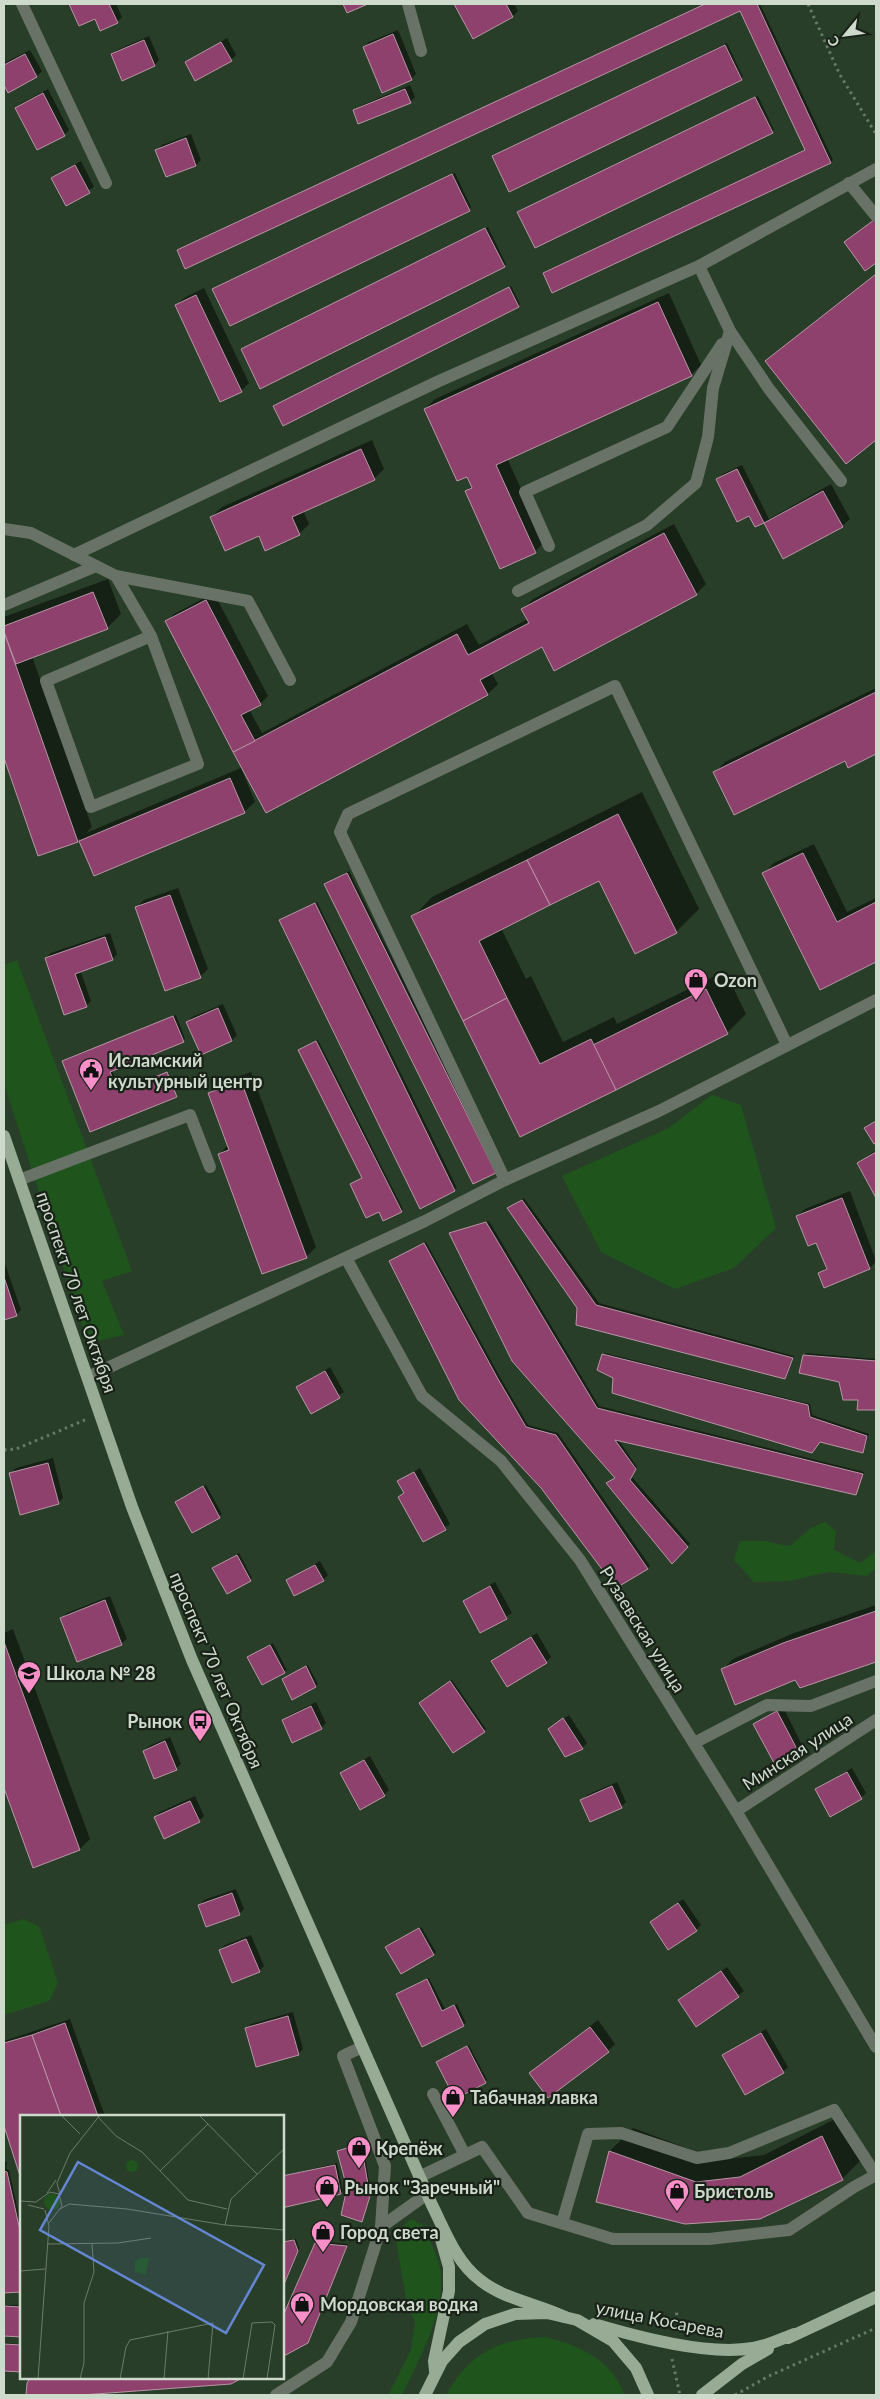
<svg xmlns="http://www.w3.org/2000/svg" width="880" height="2399" viewBox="0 0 880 2399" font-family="Lato,sans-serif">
  <rect width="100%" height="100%" fill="#293e28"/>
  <g fill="#1f541d">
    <polygon points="17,960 132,1271 102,1281 124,1335 88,1343 4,1084 4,965"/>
    <polygon points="712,1095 741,1105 776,1228 734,1268 675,1289 601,1252 562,1176 669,1128"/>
    <polygon points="825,1522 836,1531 834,1550 860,1563 876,1551 876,1568 867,1576 829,1572 790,1581 754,1582 734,1560 740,1541 764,1541 790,1546 811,1528"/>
    <polygon points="23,1919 39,1926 58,1983 49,2001 4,2015 4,1925"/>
    <path d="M411,2219l12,6c6,15 17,34 18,50 3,40 -22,85 -39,120h-14l23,-45 4,-29 -8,-15 -12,-72z"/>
    <path d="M546,2337c35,9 64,22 79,58h-179c24,-42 52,-56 100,-58z"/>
  </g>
  <g fill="#0007">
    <polygon points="70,4 116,4 122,17 117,22 95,18 80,25"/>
    <polygon points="455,4 514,4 518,11 513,16 473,37"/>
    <polygon points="704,4 760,4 833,160 831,162 553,291 544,273 546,271 806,149 740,9 180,249"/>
    <polygon points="398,30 416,74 411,79 364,47 369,42"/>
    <polygon points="149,36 159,60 155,65 112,54 117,50"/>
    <polygon points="227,38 236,55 231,60 186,63"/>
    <polygon points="727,43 743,77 741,79 495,155"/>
    <polygon points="30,50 42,71 37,76 9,91 4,82 4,63"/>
    <polygon points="410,85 415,97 410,102 355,111 360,106"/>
    <polygon points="48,89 69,130 64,135 38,149 17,108 22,103"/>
    <polygon points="758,96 774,130 772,132 521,210"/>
    <polygon points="191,134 201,160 196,165 167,176 157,150 162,145"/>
    <polygon points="81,161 94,187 67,204 53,178"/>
    <polygon points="455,173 471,207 469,209 216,287"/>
    <polygon points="488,227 506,264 504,266 245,348"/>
    <polygon points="876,274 876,439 846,462 767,361"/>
    <polygon points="511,286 520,304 518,306 277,405"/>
    <polygon points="204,288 249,383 241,391 176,305 184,298"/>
    <polygon points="669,293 701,365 691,375 507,458 545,541 535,552 466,492 472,486 467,475 425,409 435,399"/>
    <polygon points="372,440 384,469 374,479 303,510 309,524 299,534 260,534 211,517 222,507"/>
    <polygon points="742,465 769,519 831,484 850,519 842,526 783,557 765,521 755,525 750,514 718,479 723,474"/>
    <polygon points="674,524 706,584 696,594 542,646 491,672 498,684 488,694 266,812 167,622 174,614 214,593 268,696 260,704 249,709 262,733 467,624 479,645 528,619 523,609 533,599"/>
    <polygon points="108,579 121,614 107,628 32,656 92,827 86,833 241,768 255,802 244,812 95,875 80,839 39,855 4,755 4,617"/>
    <polygon points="876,688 876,753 849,766 846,759 715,772 725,762"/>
    <polygon points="642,792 699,909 676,932 600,880 501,928 526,979 531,976 563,1042 614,1017 617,1024 725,971 746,1014 727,1033 521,1135 413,917 432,897"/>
    <polygon points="814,844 847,912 876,898 876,961 820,988 764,873 774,863"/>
    <polygon points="349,871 497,1170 326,884"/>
    <polygon points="178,888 208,969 200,977 136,908 144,900"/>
    <polygon points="317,902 457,1188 420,1207 283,918"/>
    <polygon points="110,933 117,954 113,959 80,970 91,1001 86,1006 46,958 51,953"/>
    <polygon points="223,1004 237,1035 232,1040 201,1053 188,1022 192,1017"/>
    <polygon points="176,1015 185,1039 183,1041 112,1070 120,1091 166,1072 176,1096 91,1131 63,1062"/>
    <polygon points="318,1040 403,1209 401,1211 379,1210 353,1183 363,1177 301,1048"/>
    <polygon points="251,1072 316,1247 306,1257 219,1154 228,1145 209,1094 219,1083"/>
    <polygon points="876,1150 876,1196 858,1163"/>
    <polygon points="850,1191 876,1261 870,1268 825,1286 820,1273 827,1266 817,1242 797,1216 805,1209"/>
    <polygon points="524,1198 599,1303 794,1356 787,1376 785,1378 578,1307 509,1208"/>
    <polygon points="489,1221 599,1406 864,1472 857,1492 855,1494 618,1439 637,1467 632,1477 690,1544 672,1562 450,1233"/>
    <polygon points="426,1242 500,1377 528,1425 558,1433 650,1566 648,1568 617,1586 542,1488 390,1261"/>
    <polygon points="4,1261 21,1310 16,1315 4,1319"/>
    <polygon points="605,1353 810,1404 812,1415 869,1434 864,1450 862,1452 820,1441 614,1377 603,1355"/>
    <polygon points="806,1353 876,1359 876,1409 858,1409 859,1399 840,1381 804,1356"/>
    <polygon points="330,1367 344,1392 311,1412 297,1387"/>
    <polygon points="53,1458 63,1498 58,1503 11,1473 16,1468"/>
    <polygon points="420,1468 450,1524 424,1541 400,1497 404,1492 399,1481"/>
    <polygon points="206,1485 222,1514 192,1531 179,1500"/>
    <polygon points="239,1553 252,1578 250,1580 214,1568"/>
    <polygon points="320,1561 328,1575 323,1580 287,1581"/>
    <polygon points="495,1582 512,1613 481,1632 464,1601"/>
    <polygon points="110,1596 127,1639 122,1643 78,1660 62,1618 67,1613"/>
    <polygon points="876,1605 876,1661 801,1687 796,1678 723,1669 733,1659 794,1633"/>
    <polygon points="13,1629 90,1839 80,1849 34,1866 4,1785 4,1633"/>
    <polygon points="537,1633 551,1657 546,1662 493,1661"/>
    <polygon points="273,1643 287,1670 263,1683 249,1657"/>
    <polygon points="308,1665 318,1684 316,1686 283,1679"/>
    <polygon points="452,1680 486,1729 484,1731 423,1701"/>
    <polygon points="316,1702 326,1723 321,1728 283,1721 288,1716"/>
    <polygon points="783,1707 802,1745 774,1762 755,1724"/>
    <polygon points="569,1715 587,1743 582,1748 554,1725"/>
    <polygon points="170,1737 181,1764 176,1769 144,1751 149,1746"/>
    <polygon points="370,1756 389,1790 384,1795 342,1773"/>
    <polygon points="852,1768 866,1793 861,1798 817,1790"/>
    <polygon points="617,1782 626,1802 621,1807 582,1800 587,1795"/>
    <polygon points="195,1796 204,1816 199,1821 155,1817 160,1812"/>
    <polygon points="236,1889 244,1909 239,1914 199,1905 204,1900"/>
    <polygon points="683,1899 701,1925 696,1930 651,1922"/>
    <polygon points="421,1927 436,1952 434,1954 387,1947"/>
    <polygon points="251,1935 264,1966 259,1971 220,1950 225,1945"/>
    <polygon points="727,1967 744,1991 696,2025 679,2001"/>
    <polygon points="429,1978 445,2009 457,2004 466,2023 422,2045 400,1993"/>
    <polygon points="293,2012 303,2049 298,2054 246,2028 251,2024"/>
    <polygon points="70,2019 105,2116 21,2116 21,2175 4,2122 4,2041"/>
    <polygon points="598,2020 615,2044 608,2051 531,2073"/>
    <polygon points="766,2029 788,2067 783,2072 724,2055"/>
    <polygon points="469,2045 487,2080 485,2082 440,2060"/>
    <polygon points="845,2114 865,2156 842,2179 598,2201 610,2151 633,2128 719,2160 764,2155"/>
    <polygon points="363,2143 371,2193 362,2221 348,2188 338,2151"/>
    <polygon points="4,2162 7,2162 6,2169 9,2170 21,2225 21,2291 4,2292"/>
    <polygon points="337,2163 343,2191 341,2193 282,2206 282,2176"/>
    <polygon points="296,2239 299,2248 282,2291 282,2241"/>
    <polygon points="318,2241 348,2244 308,2342 316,2244"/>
    <polygon points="4,2305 21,2305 21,2336 4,2335"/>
    <polygon points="4,2343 21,2344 21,2371 4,2370"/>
    <polygon points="32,2378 240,2378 231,2382 66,2395 27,2395 28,2383"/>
  </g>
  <g fill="#8f416d" stroke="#b896a6">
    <polygon points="69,4 109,4 118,23 100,31 95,19 79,26"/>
    <polygon points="343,4 368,4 347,13"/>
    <polygon points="454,4 506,4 513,17 473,39"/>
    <polygon points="705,4 757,4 831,163 552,293 543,273 805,150 740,11 185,269 177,250"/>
    <polygon points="393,34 412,80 382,93 363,47"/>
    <polygon points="144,40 155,66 122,81 111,54"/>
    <polygon points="221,42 232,61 195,81 185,62"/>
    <polygon points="725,45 742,80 509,192 492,156"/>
    <polygon points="25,54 37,77 8,93 4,85 4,65"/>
    <polygon points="405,89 411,103 358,124 353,110"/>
    <polygon points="43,93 65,136 37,150 15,108"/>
    <polygon points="755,97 773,133 535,248 517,212"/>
    <polygon points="186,138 196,166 166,177 155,150"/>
    <polygon points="75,165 90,193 66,206 51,178"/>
    <polygon points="452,174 470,211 230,326 212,289"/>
    <polygon points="874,220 876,223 876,263 865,271 844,242"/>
    <polygon points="485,228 505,267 260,389 241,349"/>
    <polygon points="876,274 876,440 846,464 765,361"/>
    <polygon points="509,287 519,307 283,426 273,406"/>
    <polygon points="196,295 242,392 220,402 175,305"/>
    <polygon points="658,302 692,376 496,465 536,553 500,569 465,491 472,488 467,477 457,481 424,409"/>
    <polygon points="361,449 375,480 292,517 300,535 265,551 259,536 225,551 210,517"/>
    <polygon points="737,469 764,523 755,527 749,516 737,522 716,479"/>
    <polygon points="823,491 843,527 783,559 764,523"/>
    <polygon points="664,533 697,595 554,671 542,647 480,680 488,695 266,813 233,752 457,634 468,655 529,623 521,609"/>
    <polygon points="93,592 108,629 16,664 4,632 4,626"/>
    <polygon points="206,600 261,705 241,715 255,741 233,752 165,621"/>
    <polygon points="4,632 78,842 38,856 4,758"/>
    <polygon points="876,692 876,754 848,768 845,761 734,815 713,772"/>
    <polygon points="230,778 245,813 94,876 79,841"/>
    <polygon points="618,814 677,933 635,954 599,881 550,905 527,860"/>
    <polygon points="803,853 837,922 876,902 876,962 820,990 762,873"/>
    <polygon points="527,860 550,905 479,941 507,998 463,1021 411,916"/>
    <polygon points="347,873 496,1173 473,1184 324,884"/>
    <polygon points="170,895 201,978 165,991 135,907"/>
    <polygon points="315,903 455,1191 420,1209 279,920"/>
    <polygon points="105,937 113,960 75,974 87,1007 64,1015 45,958"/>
    <polygon points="706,989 728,1034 616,1090 593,1045"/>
    <polygon points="507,998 540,1064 591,1039 616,1090 520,1137 463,1021"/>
    <polygon points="218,1008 232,1041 201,1055 186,1022"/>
    <polygon points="173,1016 184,1042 110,1072 118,1092 167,1072 177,1097 90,1132 62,1061"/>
    <polygon points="316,1041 402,1212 383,1221 379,1212 366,1218 350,1184 362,1178 298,1050"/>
    <polygon points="241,1081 307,1258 262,1274 218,1154 229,1150 208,1093"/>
    <polygon points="876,1121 876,1143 874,1144 864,1128"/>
    <polygon points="876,1152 876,1198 857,1163"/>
    <polygon points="842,1198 870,1269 824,1288 818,1273 827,1269 816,1243 808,1246 796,1216"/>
    <polygon points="522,1200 596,1305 793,1358 785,1379 576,1325 577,1308 507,1208"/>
    <polygon points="486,1222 597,1408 863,1474 856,1495 615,1440 636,1469 630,1480 688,1547 672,1564 606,1483 615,1478 512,1361 449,1233"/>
    <polygon points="424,1243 498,1379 526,1427 556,1435 648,1569 616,1588 541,1488 459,1400 389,1261"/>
    <polygon points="4,1277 17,1316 4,1320"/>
    <polygon points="602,1354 808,1405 810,1417 867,1436 863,1453 820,1442 812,1453 612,1393 613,1378 597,1370"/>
    <polygon points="803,1355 876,1361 876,1410 857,1410 858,1400 843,1400 839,1382 799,1373"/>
    <polygon points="325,1371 340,1398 311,1414 296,1387"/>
    <polygon points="48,1463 59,1504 20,1515 9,1473"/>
    <polygon points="414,1472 446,1530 423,1542 398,1497 404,1493 397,1481"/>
    <polygon points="203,1486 220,1518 192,1533 175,1502"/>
    <polygon points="237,1555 251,1581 227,1594 212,1568"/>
    <polygon points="315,1565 324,1581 294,1596 286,1580"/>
    <polygon points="490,1586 507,1619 480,1633 463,1601"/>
    <polygon points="105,1600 122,1645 77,1662 60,1618"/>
    <polygon points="876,1611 876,1662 800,1688 795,1680 735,1705 721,1669 783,1643"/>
    <polygon points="531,1637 547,1663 507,1687 491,1661"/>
    <polygon points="4,1642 80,1850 33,1868 4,1788"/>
    <polygon points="270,1645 285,1673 262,1685 247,1657"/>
    <polygon points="306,1666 316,1687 292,1700 282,1679"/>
    <polygon points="450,1681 485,1732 453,1753 419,1703"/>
    <polygon points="311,1706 322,1729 292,1743 282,1720"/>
    <polygon points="777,1711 798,1751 774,1763 753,1724"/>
    <polygon points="563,1718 583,1749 565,1757 548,1729"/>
    <polygon points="165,1741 177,1770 154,1779 143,1751"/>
    <polygon points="364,1760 385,1796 360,1810 340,1773"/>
    <polygon points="847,1772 862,1799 830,1817 815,1789"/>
    <polygon points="612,1786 622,1808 590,1822 580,1800"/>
    <polygon points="190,1801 200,1822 164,1839 154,1817"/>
    <polygon points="232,1893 240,1915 206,1927 198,1905"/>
    <polygon points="678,1903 697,1931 668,1950 650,1922"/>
    <polygon points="419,1928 434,1955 401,1974 385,1947"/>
    <polygon points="246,1939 260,1972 232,1983 219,1950"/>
    <polygon points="721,1971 739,1997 696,2027 678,2000"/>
    <polygon points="427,1979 442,2011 454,2005 464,2026 422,2047 396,1994"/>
    <polygon points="288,2016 299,2055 256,2067 245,2028"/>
    <polygon points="65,2023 98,2116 61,2116 32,2035"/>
    <polygon points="590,2027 609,2052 548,2098 529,2073"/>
    <polygon points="761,2033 784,2073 745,2095 722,2055"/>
    <polygon points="32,2035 61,2116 21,2116 21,2179 4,2126 4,2043"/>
    <polygon points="467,2046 486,2083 455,2099 436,2062"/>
    <polygon points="822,2136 843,2180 760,2219 685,2224 596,2202 609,2151 696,2182 740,2177"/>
    <polygon points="361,2144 370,2196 362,2222 341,2215 347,2188 337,2151"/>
    <polygon points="335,2165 341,2194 282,2208 282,2176"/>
    <polygon points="4,2171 7,2172 21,2235 21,2292 4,2293"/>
    <polygon points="294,2240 298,2251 282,2289 282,2242"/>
    <polygon points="315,2243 347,2246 308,2343 282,2357 282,2318"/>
    <polygon points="4,2306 21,2307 21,2337 4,2336"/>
    <polygon points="4,2344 21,2345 21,2372 4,2371"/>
    <polygon points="30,2378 242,2378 231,2384 82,2395 26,2395 27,2383"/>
  </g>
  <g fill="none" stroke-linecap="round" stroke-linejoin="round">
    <g stroke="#687a67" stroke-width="3" stroke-dasharray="2.5 4" stroke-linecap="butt">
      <polyline points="808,4 840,75 876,134"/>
      <polyline points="4,1450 16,1449 85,1420"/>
      <polyline points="675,2328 677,2311"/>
      <polyline points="672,2359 680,2395"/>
      <polyline points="735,2395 769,2376 876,2328"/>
    </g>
    <g stroke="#687267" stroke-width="12">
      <polyline points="22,4 106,183"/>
      <polyline points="408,4 421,51"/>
      <polyline points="849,183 876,216"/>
      <polyline points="699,266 730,331 769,389 841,481"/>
      <polyline points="4,529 31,533 116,576 151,636 198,764 91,807 46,681 151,636"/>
      <polyline points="549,546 525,492 667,427 722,344"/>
      <polyline points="74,555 439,381 699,266 876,169"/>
      <polyline points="116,576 248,601 290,680"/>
      <polyline points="518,591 647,525 696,483 708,437 713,388 730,331"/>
      <polyline points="4,605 96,566"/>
      <polyline points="19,1180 190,1115 210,1167"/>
      <polyline points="505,1180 340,832 348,814 615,686 787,1045"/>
      <polyline points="346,1258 422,1396 501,1461 580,1560 736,1811 876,2047"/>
      <polyline points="88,1377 425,1221 505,1180 659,1111 876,1000"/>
      <polyline points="694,1743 767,1705 811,1706 876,1681"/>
      <polyline points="736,1811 876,1720"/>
      <polyline points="362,2047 343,2056 385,2166 381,2227"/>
      <polyline points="433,2094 465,2155"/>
      <polyline points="419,2177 482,2147 528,2213 613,2239 709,2239 789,2230 854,2187 876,2175"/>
      <polyline points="562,2223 588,2134 621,2133 697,2158 729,2153 834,2110 876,2175"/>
      <polyline points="276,2395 327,2362 351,2322 381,2227 427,2194"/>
    </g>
    <g stroke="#97ab95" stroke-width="12">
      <path d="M4,1136l128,371 60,153 240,545c13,26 24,57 48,75 23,19 58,24 85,37"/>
      <path d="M594,2324c44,13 114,32 159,24 14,-2 28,-9 41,-14"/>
      <polyline points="788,2338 876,2297"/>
      <polyline points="435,2371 434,2361 449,2291 449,2267 439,2232"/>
      <polyline points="425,2395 442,2361 459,2342 485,2324 515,2314 547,2313 577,2320 613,2341 636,2368 648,2395"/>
      <polyline points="702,2395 742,2364 768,2349"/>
    </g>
  </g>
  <defs>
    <g id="shop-pin" transform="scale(1.25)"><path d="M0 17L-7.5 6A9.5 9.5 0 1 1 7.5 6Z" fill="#f98fc8" stroke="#192218"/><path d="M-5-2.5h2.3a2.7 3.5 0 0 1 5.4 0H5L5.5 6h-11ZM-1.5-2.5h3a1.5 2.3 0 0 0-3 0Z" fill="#111"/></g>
    <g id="civic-pin" transform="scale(1.25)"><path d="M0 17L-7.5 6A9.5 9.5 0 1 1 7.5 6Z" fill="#f98fc8" stroke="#192218"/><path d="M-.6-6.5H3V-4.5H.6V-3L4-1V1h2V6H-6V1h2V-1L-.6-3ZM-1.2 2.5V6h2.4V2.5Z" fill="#111"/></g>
    <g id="school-pin" transform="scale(1.25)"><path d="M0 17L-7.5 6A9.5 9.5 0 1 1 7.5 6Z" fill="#f98fc8" stroke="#192218"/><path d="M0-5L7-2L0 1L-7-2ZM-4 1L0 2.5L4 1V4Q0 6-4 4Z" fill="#111"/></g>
    <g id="bus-pin" transform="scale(1.25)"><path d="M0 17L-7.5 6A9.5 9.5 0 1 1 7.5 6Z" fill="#f98fc8" stroke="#192218"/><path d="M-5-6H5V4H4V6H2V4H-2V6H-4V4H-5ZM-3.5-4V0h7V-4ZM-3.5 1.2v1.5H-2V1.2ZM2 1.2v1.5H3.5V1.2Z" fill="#111"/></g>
  </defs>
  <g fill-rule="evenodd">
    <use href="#shop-pin" x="696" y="980"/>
    <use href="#civic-pin" x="91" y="1070"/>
    <use href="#school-pin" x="29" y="1673"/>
    <use href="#bus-pin" x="200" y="1721"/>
    <use href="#shop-pin" x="453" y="2097"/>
    <use href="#shop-pin" x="359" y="2148"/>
    <use href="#shop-pin" x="327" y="2187"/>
    <use href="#shop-pin" x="677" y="2191"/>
    <use href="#shop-pin" x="323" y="2232"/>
    <use href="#shop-pin" x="302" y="2304"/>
  </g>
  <g text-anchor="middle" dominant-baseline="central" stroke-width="4.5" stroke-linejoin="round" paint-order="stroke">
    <g font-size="18" font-weight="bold" fill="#cedacc" stroke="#192218" text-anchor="start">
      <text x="714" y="980">Ozon</text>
      <text x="108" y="1060">Исламский<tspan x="108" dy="21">культурный центр</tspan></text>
      <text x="46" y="1673">Школа № 28</text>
      <text x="182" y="1721" text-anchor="end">Рынок</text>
      <text x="470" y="2097">Табачная лавка</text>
      <text x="376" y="2148">Крепёж</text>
      <text x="344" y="2187">Рынок "Заречный"</text>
      <text x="694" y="2191">Бристоль</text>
      <text x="340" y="2232">Город света</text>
      <text x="320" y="2304">Мордовская водка</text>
    </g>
    <g font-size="18" fill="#cedacc" stroke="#192218">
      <text transform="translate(77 1292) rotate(71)">проспект 70 лет Октября</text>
      <text transform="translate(643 1629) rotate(58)">Рузаевская улица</text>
      <text transform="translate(217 1670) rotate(67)">проспект 70 лет Октября</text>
      <text transform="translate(797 1751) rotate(-33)">Минская улица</text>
      <text transform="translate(660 2319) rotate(11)">улица Косарева</text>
    </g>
  </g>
  <g transform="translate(20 2115)">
    <rect width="264" height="264" fill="#293e28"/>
    <path d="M106 51a6 6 0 1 1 12 0a6 6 0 1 1-12 0ZM24 87a8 8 0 1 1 16 0a8 8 0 1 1-16 0ZM121,143h8l-3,17 -11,-3v-10z" fill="#1f541d"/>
    <path fill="none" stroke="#6b7c6a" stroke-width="1" d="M41,0l19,19M179,0l58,59M78,2l18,19 26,16 46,48 39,9M140,56l48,-47M27,78l9,-13M40,80l-3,-12 13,-30 30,-38M0,86l16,1 14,-10 9,2 3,12 -13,17M8,90l16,4M40,94l9,-5 58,5 98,16 59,5M205,110l6,-26 53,-50M27,129l71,-1 33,-5M0,156l25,-2M18,264l11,-153 -4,-16M60,264l4,-16v-60l10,-31 -2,-28M100,264l6,-32 4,-7 83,-17 -5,56M144,264l4,-48M223,264l9,-56 20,-1 3,3 -8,54"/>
    <path fill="#6486d3" fill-opacity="0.15" stroke="#6486d3" stroke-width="2.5" d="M58,47l186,103 -38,68 -186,-103z"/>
    <rect width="264" height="264" fill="none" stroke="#cedacc" stroke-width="2.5"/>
  </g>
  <rect width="880" height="2399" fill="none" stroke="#cedacc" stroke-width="10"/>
  <g transform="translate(845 35) rotate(241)" stroke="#192218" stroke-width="4" paint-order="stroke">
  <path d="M0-4L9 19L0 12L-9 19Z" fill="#cedacc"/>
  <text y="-8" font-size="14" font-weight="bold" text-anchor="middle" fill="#cedacc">С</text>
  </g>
</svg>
